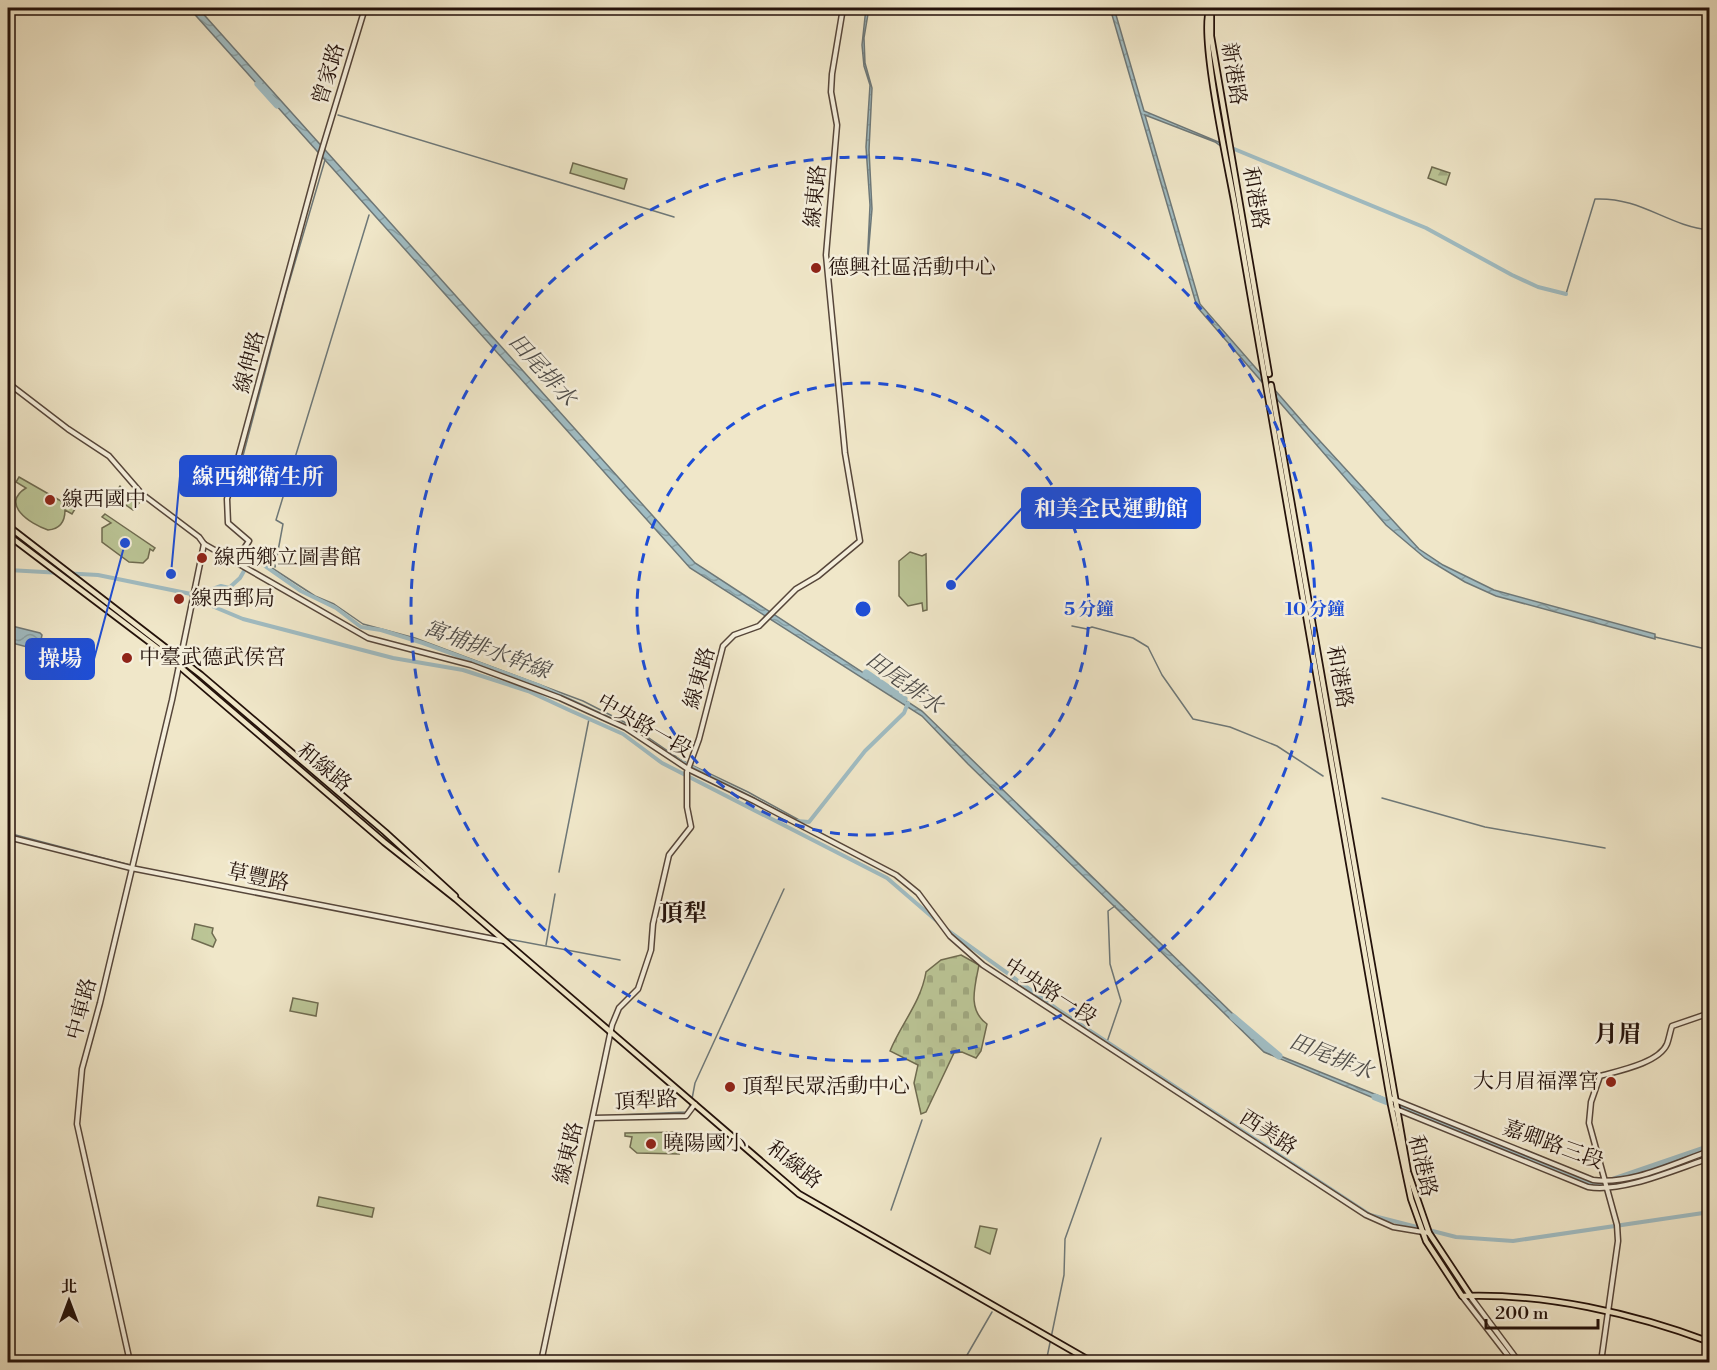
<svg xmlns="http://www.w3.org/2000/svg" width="1717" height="1370" viewBox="0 0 1717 1370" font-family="'Libre Bodoni','Noto Serif TC',serif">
  <defs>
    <pattern id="forest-firs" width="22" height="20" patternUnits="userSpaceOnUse" patternTransform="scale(1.5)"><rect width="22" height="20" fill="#bbc596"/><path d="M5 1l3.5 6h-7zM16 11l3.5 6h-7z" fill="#a0a880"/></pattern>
    <pattern id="cemetery-stones" width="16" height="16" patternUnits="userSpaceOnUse" patternTransform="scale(1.5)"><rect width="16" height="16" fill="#bbc596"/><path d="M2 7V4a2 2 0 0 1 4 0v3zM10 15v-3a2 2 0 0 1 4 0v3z" fill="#a0a880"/></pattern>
    <pattern id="water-waves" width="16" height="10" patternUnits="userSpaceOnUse" patternTransform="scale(1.5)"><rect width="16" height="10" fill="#a0bcc2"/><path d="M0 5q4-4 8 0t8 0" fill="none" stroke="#8aa1a5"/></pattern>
  </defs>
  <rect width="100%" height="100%" fill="#f0e7c9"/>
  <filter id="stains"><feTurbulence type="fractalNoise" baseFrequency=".00333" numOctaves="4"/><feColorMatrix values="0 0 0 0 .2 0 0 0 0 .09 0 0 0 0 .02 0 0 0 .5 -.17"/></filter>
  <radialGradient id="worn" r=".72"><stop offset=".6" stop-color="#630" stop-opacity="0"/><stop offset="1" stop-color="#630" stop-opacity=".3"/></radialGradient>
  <g fill="#bbc596" stroke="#6f6b50" stroke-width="1.5">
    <polygon points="573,163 627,179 624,189 570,173"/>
    <path d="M19,477l56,32 -3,5 -7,-4c0,12 -5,19 -17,20 -18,-6 -48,-26 -22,-42l-10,-6z"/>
    <polygon points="120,486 139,503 133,510 113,496"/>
    <polygon points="105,514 155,548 153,551 150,549 148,558 143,563 129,562 102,542 102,528 111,523 102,517"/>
    <polygon points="910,552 922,556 926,554 927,610 923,611 922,603 908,606 899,596 899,561"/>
    <polygon points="195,924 213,928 212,933 216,940 213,947 192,939"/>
    <polygon points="293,998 318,1003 316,1016 290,1011"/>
    <polygon points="679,1132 677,1150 679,1154 637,1153 630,1147 632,1137 625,1136 625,1133"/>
    <polygon points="319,1197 374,1208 372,1217 317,1206"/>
    <polygon points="980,1226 997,1229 990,1254 975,1247"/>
  </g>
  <polygon fill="url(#forest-firs)" stroke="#6f6b50" stroke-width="1.5" points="1432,167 1450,173 1446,185 1428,178"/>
  <path fill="url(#cemetery-stones)" stroke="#6f6b50" stroke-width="1.5" d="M961,955l18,10c-4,21 -12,45 8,59l-6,27 -5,7 -14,-6 -8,1 -28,59 -5,2 -7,-31 4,-18 -28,-14c11,-27 31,-49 36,-79l15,-12z"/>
  <g fill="url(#water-waves)" stroke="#6e7878" stroke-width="1.5">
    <polygon points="189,8 198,8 695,563 922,711 1273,1053 1382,1097 1383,1102 1264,1052 968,764 922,716 690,568"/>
    <polygon points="866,8 869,8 864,38 865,63 872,88 869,150 872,209 867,269 870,205 866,147 870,85 864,66 862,45"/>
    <polygon points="1110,8 1114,8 1144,111 1221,143 1222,147 1215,142 1145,115 1200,304 1308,428 1419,549 1443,565 1494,590 1655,634 1655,639 1496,596 1465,582 1425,558 1386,525 1197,307"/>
    <polygon points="8,625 40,633 42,635 39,650 8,642"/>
  </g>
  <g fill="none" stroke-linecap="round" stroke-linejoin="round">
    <g stroke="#6e7878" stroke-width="1.5">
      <polyline points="338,115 674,217"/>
      <path d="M1566,294l29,-95c47,-2 72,27 115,31"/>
      <polyline points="235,486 286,293 325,160"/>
      <polyline points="275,567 283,524 276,520 369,215"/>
      <polyline points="272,568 315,596 334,604 363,624 415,638 583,701 630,725 681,760 748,792 799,820"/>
      <polyline points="1072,626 1087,629 1092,627 1133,638 1148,647 1162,675 1193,719 1230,727 1277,746 1323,776"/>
      <polyline points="1655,637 1710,650"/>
      <polyline points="1382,798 1485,827 1605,848"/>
      <polyline points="8,833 130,865"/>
      <polyline points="135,867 496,937"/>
      <polyline points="559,872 589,719"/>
      <polyline points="503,938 620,960"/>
      <polyline points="546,945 555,894"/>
      <polyline points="1107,1042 1121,1001 1110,964 1108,911 1115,906"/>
      <polyline points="692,1099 695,1083 784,889"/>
      <polyline points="619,1115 686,1112 691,1104"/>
      <polyline points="891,1210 922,1120"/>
      <polyline points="963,1362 992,1312"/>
      <polyline points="1046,1362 1064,1275 1065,1239 1101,1138"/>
    </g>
    <g stroke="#a0bcc2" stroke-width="4">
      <polyline points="1222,144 1426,228 1512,275 1538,287 1566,294"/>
      <polyline points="8,570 98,575 196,595 221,586 229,588 240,578 252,557 301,591 336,608 361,627 381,630 423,643 540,686 630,728"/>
      <polyline points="196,595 212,606 243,619 393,658 463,670 528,691 569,710 623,734 662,763 887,878 938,922"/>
      <polyline points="676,759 781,813"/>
      <polyline points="796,821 809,822 865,751 904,713 908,703"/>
      <polyline points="946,929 1060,1011 1370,1215 1456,1237 1513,1241 1710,1212"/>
    </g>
    <g stroke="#a0bcc2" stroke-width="7">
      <polyline points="258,84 277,105"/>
      <polyline points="866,673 904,699"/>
      <polyline points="1233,1017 1279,1056"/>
      <polyline points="1375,1097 1599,1185 1710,1147"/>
    </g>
    <g stroke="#56463a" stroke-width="7">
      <g id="minor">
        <polyline points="1203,8 1211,13"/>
        <polyline points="8,383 68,429 109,456 142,494 199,537 204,544 368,638 471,665 560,698 626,728 688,769 754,801 896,875 918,893 950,936 983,965 1366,1215 1393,1227 1429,1233"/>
        <polyline points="235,562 249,541 228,523 227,499 320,156 365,8"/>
        <polyline points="8,837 131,868 504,941"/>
        <path d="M1390,1098l203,82c38,5 81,-17 117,-29"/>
        <path d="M1396,1109l192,78c35,6 88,-18 122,-29"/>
        <polyline points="593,1118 686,1116 695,1104"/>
        <polyline points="1462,1296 1513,1362"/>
        <polyline points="1470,1296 1519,1362"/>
        <polyline points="130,1362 77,1124 82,1069 100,1003 172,700 204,544"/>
        <polyline points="541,1362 612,1025 619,1008 638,989 651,950 653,924 669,855 691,827 687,807 687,772 699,739 723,646 734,635 759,626 796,589 818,576 860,541 845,453 826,255 837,125 831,92 832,74 843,8"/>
        <path d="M1601,1362l17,-121 -1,-16 -28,-102 2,-21 9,-26c18,-5 59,-13 67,-32 2,-5 3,-12 5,-18l38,-13"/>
      </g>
    </g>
    <g stroke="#23110a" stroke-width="8">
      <g id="major">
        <path d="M1210,8c-12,24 19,163 25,198 53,300 105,600 156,899l20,94 15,42 36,55c82,-3 171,17 248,46"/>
        <polyline points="1214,8 1211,13 1211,36 1269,374"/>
        <polyline points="1271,385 1408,1172 1429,1233 1470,1295"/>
        <polyline points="8,526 201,675 385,832 455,896"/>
        <polyline points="8,535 164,653 384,842 456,899 799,1194 1092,1362"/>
      </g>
    </g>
    <use href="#minor" stroke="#f5efdc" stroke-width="4"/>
    <use href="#major" stroke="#f0e7c9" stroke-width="4.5"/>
  </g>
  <g fill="none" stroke="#1d4ed8" stroke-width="3" stroke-dasharray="10 8">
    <circle cx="863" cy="609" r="226"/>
    <circle cx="863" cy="609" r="452"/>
  </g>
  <g fill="#8f2418" stroke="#f5efdc" stroke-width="2">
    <circle cx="816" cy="268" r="6"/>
    <circle cx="50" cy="500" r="6"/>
    <circle cx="202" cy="558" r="6"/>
    <circle cx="179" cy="599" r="6"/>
    <circle cx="127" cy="658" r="6"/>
    <circle cx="1611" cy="1082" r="6"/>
    <circle cx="730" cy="1087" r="6"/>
    <circle cx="651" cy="1144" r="6"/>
  </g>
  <g text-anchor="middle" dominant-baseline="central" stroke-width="5" stroke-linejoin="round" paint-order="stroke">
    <g font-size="21" fill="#23110a" stroke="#f5efdc">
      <text transform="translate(329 74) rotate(-73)">曾家路</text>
      <text transform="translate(1233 74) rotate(81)">新港路</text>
      <text transform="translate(816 196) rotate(-84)">線東路</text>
      <text transform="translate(1255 198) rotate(80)">和港路</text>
      <text transform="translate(250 362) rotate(-75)">線伸路</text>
      <text transform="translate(1339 677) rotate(80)">和港路</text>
      <text transform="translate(700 678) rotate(-74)">線東路</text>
      <text transform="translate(644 726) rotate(30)">中央路一段</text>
      <text transform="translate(324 768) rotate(40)">和線路</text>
      <text transform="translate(258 878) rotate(12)">草豐路</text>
      <text transform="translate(1050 992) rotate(33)">中央路一段</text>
      <text transform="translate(82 1009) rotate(-75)">中車路</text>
      <text transform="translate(646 1101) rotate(-3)">頂犁路</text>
      <text transform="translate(1268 1133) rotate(33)">西美路</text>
      <text transform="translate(1553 1145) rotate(20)">嘉卿路三段</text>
      <text transform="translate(569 1153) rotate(-76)">線東路</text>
      <text transform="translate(794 1165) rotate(38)">和線路</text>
      <text transform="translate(1422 1166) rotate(77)">和港路</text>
    </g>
    <g font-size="21" fill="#23110a" stroke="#f5efdc" text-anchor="start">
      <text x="828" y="268">德興社區活動中心</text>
      <text x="62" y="500">線西國中</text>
      <text x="214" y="558">線西鄉立圖書館</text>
      <text x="191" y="599">線西郵局</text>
      <text x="139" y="658">中臺武德武侯宮</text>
      <text x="1599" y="1082" text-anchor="end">大月眉福澤宮</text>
      <text x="742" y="1087">頂犁民眾活動中心</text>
      <text x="663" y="1144">曉陽國小</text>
    </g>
    <g font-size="22" font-style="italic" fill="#4f4d4a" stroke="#f5efdc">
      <text transform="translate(542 370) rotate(48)">田尾排水</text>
      <text transform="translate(487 650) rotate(20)">寓埔排水幹線</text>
      <text transform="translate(904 683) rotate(36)">田尾排水</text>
      <text transform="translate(1331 1057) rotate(22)">田尾排水</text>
    </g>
    <g font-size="24" font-weight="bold" fill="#23110a" stroke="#f5efdc">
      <text x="683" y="914">頂犁</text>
      <text x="1618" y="1035">月眉</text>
    </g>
  </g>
  <circle cx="863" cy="609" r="9" fill="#1d4ed8" stroke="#f5efdc" stroke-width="3"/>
  <g font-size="18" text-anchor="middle" font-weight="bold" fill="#1d4ed8" stroke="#f5efdc" stroke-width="5" stroke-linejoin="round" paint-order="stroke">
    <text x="1089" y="615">5 分鐘</text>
    <text x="1315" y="615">10 分鐘</text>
  </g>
  <path fill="none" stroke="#1d4ed8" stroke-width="2" d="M171 574L180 476M951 585L1022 508M125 543L94 659"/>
  <g fill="#1d4ed8" stroke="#f5efdc" stroke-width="2">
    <circle cx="171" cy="574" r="6"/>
    <circle cx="951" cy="585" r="6"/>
    <circle cx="125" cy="543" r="6"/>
  </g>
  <g fill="#1d4ed8" stroke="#1d4ed8" stroke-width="2">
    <rect x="180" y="456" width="156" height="40" rx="6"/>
    <rect x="1022" y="488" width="178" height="40" rx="6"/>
    <rect x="26" y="639" width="68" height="40" rx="6"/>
  </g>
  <g font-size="22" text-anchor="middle" font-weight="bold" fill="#fff">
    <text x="258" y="484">線西鄉衛生所</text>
    <text x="1111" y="516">和美全民運動館</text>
    <text x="60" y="666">操場</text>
  </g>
  <rect width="1717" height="1370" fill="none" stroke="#f0e7c9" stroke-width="30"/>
  <rect x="9" y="9" width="1699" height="1352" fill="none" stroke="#23110a" stroke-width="3"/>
  <rect x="15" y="15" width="1687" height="1340" fill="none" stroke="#23110a" stroke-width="1.5"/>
  <g transform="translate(69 1301)" stroke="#f5efdc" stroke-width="4.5" paint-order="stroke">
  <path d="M0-4.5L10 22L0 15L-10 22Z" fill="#23110a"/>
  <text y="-9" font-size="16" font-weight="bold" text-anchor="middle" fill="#23110a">北</text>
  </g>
  <path d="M1486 1319v9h112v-9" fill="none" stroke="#23110a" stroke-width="3"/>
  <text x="1495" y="1319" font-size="18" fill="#23110a" stroke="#f5efdc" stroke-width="4.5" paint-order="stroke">200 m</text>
  <rect width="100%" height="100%" filter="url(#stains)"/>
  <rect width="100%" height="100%" fill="url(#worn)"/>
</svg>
